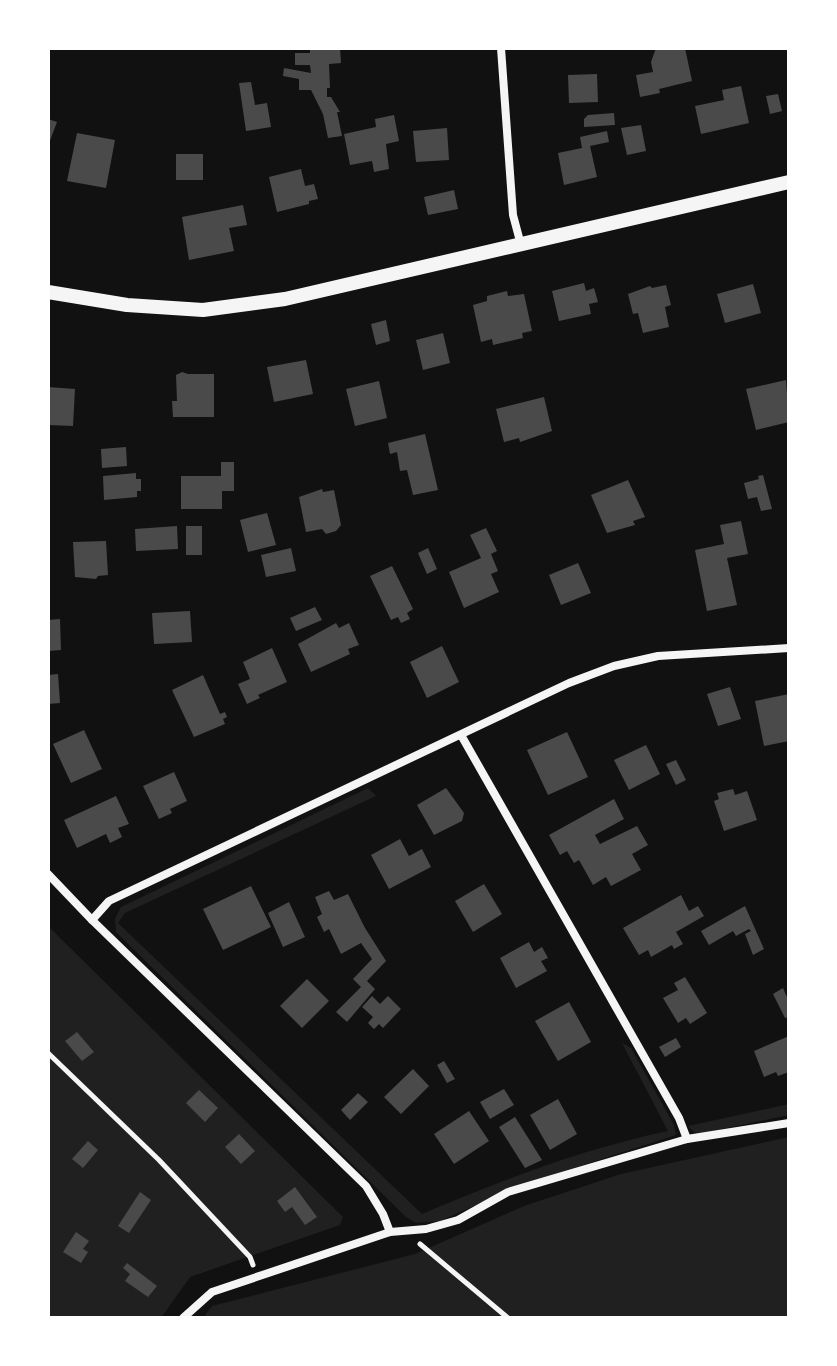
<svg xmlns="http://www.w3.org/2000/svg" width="837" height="1366" viewBox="0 0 837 1366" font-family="Inter,sans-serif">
  <rect width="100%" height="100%" fill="#111"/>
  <g fill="#202020">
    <path d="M368,788l8,8 -251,117 -7,10 304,291c80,-34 160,-65 246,-83l-46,-88 9,5 43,77 2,10 -152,49 -84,37 -24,2 -10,-6 -290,-285 -1,-13 6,-12z"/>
    <polygon points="48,926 343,1217 340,1225 190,1277 161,1318 48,1318"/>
    <polygon points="789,1104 789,1115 703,1133 694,1132 688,1126"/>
    <polygon points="789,1137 789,1318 203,1318 212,1306 415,1254 524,1206 621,1174"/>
  </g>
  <g fill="#4a4a4a">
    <polygon points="310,48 340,48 341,63 329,64 330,88 327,88 327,97 331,97 340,112 337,112 342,136 328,138 323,114 311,90 299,90 299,79 283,76 284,68 311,73 310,65 295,65 295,53 310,53"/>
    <polygon points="656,48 685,48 692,81 659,89 660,93 640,97 636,75 653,72 651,62"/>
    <polygon points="597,74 598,102 569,103 568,75"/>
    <polygon points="251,82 255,105 267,103 271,127 246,131 239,83"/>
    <polygon points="741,86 749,123 701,134 695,106 724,100 722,90"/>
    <polygon points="778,94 782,111 770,114 766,96"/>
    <polygon points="614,113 615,125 584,127 584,119 588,115"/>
    <polygon points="394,115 399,141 386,144 389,169 374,172 372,161 350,165 344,134 376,127 375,119"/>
    <polygon points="48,119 57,122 48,146"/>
    <polygon points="641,125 646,151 627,155 621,128"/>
    <polygon points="447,128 449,160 416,162 413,131"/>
    <polygon points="607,131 609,142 590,146 597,177 564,185 558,153 582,148 580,137"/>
    <polygon points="77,133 115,140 106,188 67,181"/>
    <rect x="176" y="154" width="27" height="26"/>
    <polygon points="301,169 305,186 314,184 318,199 309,201 309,204 277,212 269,177"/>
    <polygon points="454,190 458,209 428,215 424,197"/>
    <polygon points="243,205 247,225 229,228 234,251 189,260 182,217"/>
    <polygon points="584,283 586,291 594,288 598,302 589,304 591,314 559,321 552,291"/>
    <polygon points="753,284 761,313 725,323 717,294"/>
    <polygon points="666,285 671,305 665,307 669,327 643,333 638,313 633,314 628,294 650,286 652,288"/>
    <polygon points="507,291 508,296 524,294 532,331 522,333 523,338 493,345 492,339 481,342 473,305 487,301 487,296"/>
    <polygon points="386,320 390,341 376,345 371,324"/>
    <polygon points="443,333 450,363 423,370 416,340"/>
    <polygon points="306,360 313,394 274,402 267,367"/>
    <polygon points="182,372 188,374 214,374 214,417 173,417 172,401 177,401 176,375"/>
    <polygon points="786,380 789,422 756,430 746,389"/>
    <polygon points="379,381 387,418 355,426 346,389"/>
    <polygon points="48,387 75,389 73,426 48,425"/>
    <polygon points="544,397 552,431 520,442 519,438 504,442 496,409"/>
    <polygon points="425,434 438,490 413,495 407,470 400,471 397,452 390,454 388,443"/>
    <polygon points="126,447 127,466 102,468 101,449"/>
    <polygon points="221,462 234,462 234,491 222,491 222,509 181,509 181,476 221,476"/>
    <polygon points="136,473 136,479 141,479 141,491 137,491 137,497 104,500 103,476"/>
    <polygon points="763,475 772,509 761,511 757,497 748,499 744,483 759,479 758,476"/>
    <polygon points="628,480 645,517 633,521 635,525 607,533 591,495"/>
    <polygon points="322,489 323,492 334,490 341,525 336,531 326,534 322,529 306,532 299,497"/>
    <polygon points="267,513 276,545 248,552 240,520"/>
    <polygon points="741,521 748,554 727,558 737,605 707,611 695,550 724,544 720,525"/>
    <polygon points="177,526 178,549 136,551 135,529"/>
    <rect x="186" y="526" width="16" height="29"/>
    <polygon points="486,528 497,551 491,554 498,571 491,574 499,592 464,608 449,572 481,558 470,535"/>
    <polygon points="106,541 108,575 98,576 96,579 75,577 73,542"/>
    <polygon points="291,548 296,571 266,577 261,555"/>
    <polygon points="428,548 437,569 427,574 418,553"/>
    <polygon points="578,563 591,593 561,605 549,575"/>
    <polygon points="392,566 413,609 407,613 410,619 401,623 398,617 391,620 370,576"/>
    <polygon points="315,607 322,620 296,631 290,618"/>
    <polygon points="190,611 192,642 154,644 152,613"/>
    <polygon points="60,619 61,650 48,651 48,620"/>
    <polygon points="336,623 339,628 349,623 359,645 348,649 350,654 311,672 298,644"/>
    <polygon points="442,646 459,682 427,698 410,662"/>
    <polygon points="272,648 287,682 258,695 260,698 247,704 238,684 250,679 243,662"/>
    <polygon points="58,674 60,703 48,704 48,675"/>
    <polygon points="203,675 220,714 225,712 227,717 223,719 225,724 194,737 172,690"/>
    <polygon points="730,687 741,719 718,726 707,694"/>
    <polygon points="789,694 789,741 764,746 755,701"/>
    <polygon points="84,730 102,769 71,783 53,744"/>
    <polygon points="567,732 588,777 548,795 527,750"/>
    <polygon points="646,745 660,774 629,790 614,760"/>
    <polygon points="676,760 686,780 676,785 666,764"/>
    <polygon points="174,772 187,801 170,809 172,813 159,819 143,786"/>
    <polygon points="446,788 464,813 462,821 434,835 417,805"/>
    <polygon points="733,789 735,795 747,791 757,820 724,831 714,801 719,799 717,793"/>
    <polygon points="116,796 129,824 118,828 122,837 110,843 106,834 77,848 64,820"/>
    <polygon points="614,799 624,819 595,835 600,844 637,826 648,845 632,854 641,870 611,886 606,877 593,885 579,860 574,863 567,851 560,855 549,835"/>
    <polygon points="400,839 409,856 422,849 431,867 389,889 371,855"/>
    <polygon points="484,884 502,914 473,932 455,901"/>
    <polygon points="251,886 271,927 223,950 203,909"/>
    <polygon points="329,891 334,900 348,894 365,928 386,961 367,981 375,989 347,1022 336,1012 361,987 353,979 372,959 361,943 341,954 329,929 324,932 317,917 322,914 315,897"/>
    <polygon points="681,895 689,911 698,906 704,916 676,932 683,944 674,949 672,945 651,957 648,950 639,955 623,928"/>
    <polygon points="289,902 305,937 283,947 268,913"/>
    <polygon points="745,906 764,949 753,955 745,934 751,931 749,929 736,936 733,931 709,945 701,931"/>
    <polygon points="529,942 534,952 542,947 548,958 541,961 547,971 516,988 500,958"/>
    <polygon points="685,977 707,1013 690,1024 686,1018 678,1023 663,998 678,990 674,983"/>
    <polygon points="307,979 329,1001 302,1028 280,1006"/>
    <polygon points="783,988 789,1002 789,1017 785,1018 773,994"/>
    <polygon points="372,996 380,1004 388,996 401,1009 383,1028 379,1024 374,1029 368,1023 373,1017 362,1007"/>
    <polygon points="569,1002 591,1042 558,1061 535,1021"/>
    <polygon points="77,1032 94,1052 82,1061 65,1041"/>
    <polygon points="789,1036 789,1072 778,1076 776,1072 764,1077 754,1051"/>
    <polygon points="676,1038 681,1047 665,1057 659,1047"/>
    <polygon points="444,1061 455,1079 447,1083 437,1065"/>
    <polygon points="413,1069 429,1086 401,1114 384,1097"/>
    <polygon points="504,1089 514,1105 490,1119 480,1102"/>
    <polygon points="199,1090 218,1108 205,1122 186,1103"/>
    <polygon points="358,1093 368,1102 350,1120 341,1110"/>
    <polygon points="558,1099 577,1134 550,1150 530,1115"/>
    <polygon points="469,1111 489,1141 454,1164 434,1134"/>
    <polygon points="515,1117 542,1160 525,1168 499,1127"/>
    <polygon points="239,1134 255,1151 241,1164 225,1147"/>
    <polygon points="88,1141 98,1150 83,1168 72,1159"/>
    <polygon points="295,1187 317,1217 305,1225 292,1207 285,1212 277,1201"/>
    <polygon points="140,1192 151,1200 129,1233 118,1226"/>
    <polygon points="76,1232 89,1241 83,1249 88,1252 81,1263 63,1252"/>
    <polygon points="127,1263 157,1286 148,1297 125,1281 130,1274 123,1268"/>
  </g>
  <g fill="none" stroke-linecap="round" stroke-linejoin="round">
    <g stroke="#f5f5f5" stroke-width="5">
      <polyline points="48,1053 159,1160 250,1257 253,1265"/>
      <polyline points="420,1244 508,1318"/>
    </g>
    <g stroke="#f5f5f5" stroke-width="8">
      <polyline points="501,48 513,215 521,245"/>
      <polyline points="461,735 679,1118 687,1139"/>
      <polyline points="48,874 92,920 366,1186 383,1214 390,1232"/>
      <polyline points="92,920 109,901 569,683 614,666 658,656 789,648"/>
      <polyline points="183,1318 212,1292 390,1232 426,1229 458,1220 508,1192 687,1139 789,1123"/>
    </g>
    <polyline stroke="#f5f5f5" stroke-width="14" points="48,292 127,305 203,310 285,299 789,182"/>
  </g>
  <rect width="837" height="1366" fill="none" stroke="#ffffff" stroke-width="100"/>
</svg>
